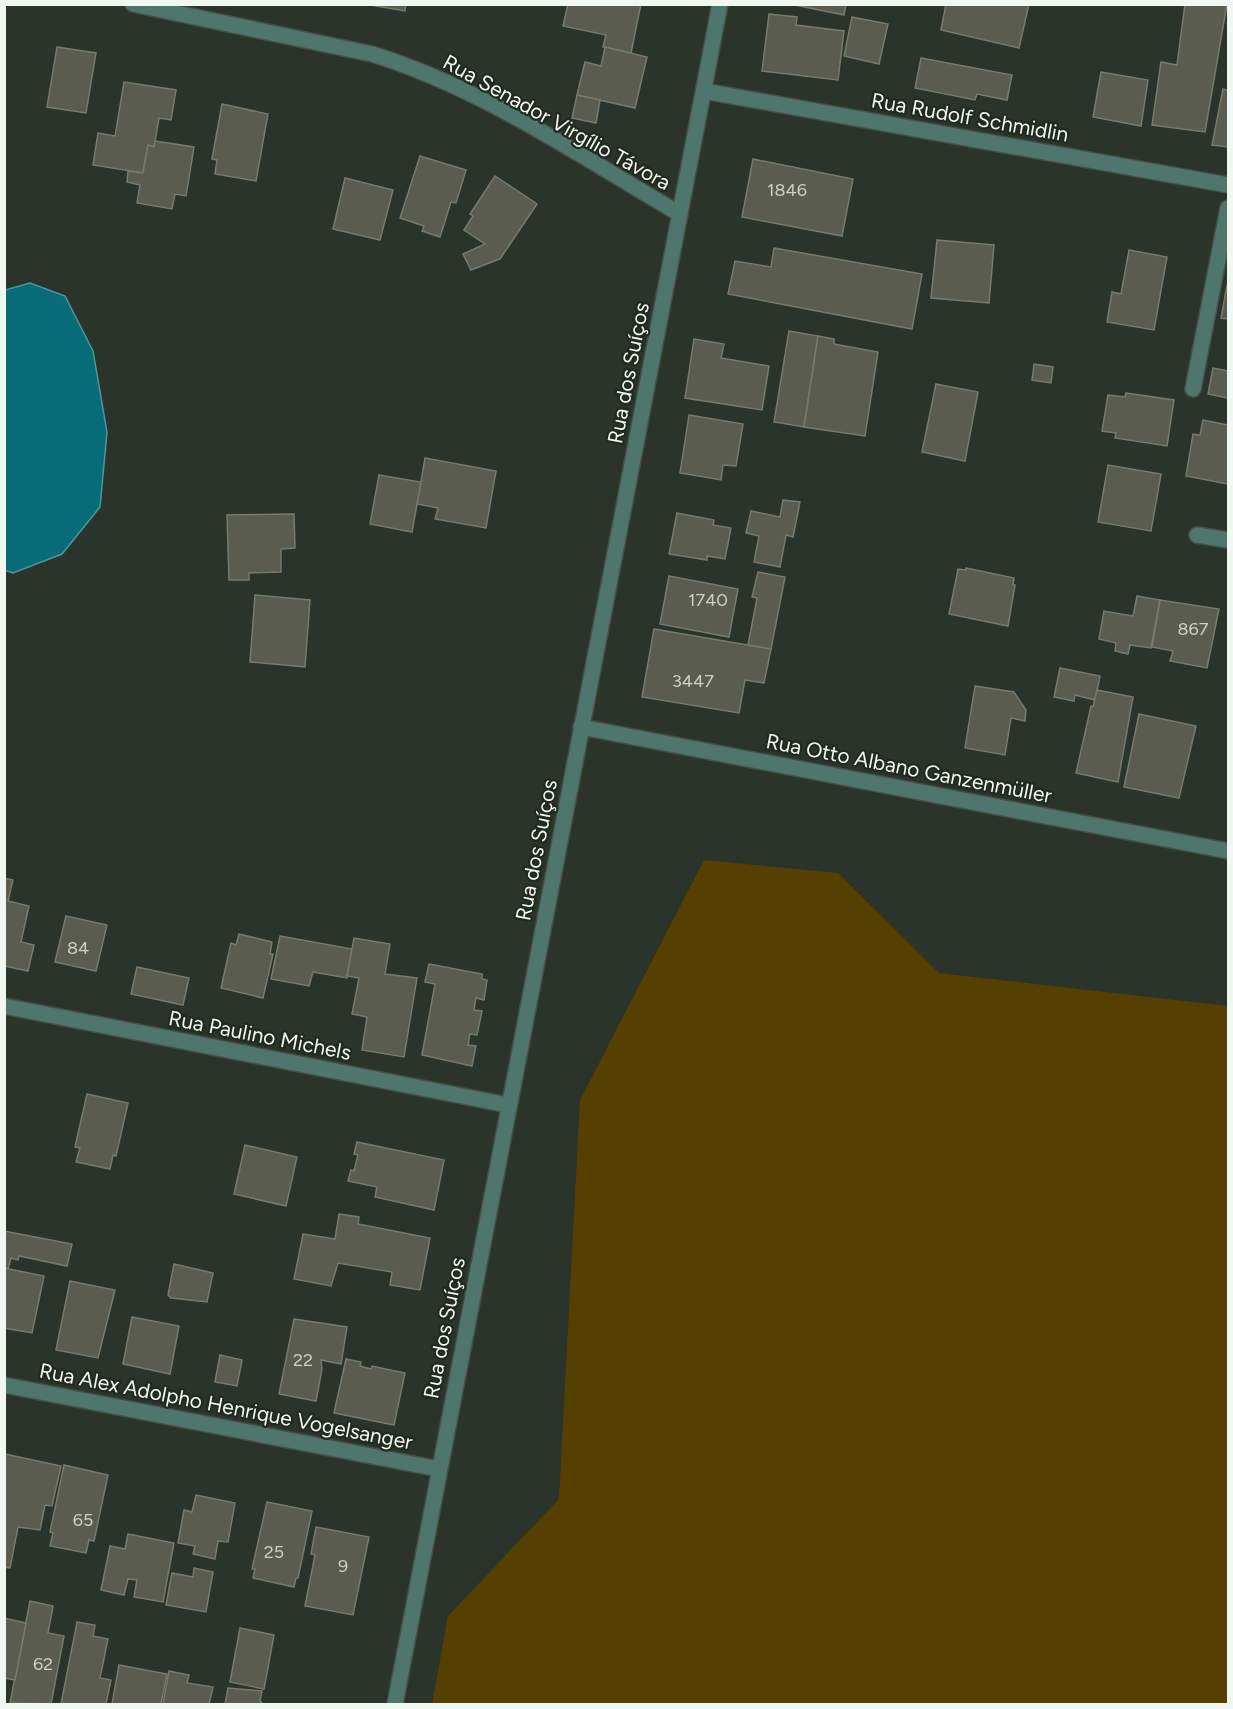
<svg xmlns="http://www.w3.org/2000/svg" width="1233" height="1709" viewBox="0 0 1233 1709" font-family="Figtree,sans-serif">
  <rect width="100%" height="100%" fill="#2a342b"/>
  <polygon fill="#553f01" points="704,860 838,873 939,973 1228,1006 1228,1704 432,1704 448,1616 559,1499 580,1100"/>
  <polygon fill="#076c77" stroke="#4d969c" stroke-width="1.5" points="30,283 65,296 93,351 107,432 100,507 62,554 13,573 4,570 5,290"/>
  <g fill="#595c4f" stroke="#787a6c" stroke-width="1.5">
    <polygon points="365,4 406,4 405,11"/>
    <polygon points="568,4 641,4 631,53 603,47 606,35 563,26"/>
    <polygon points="790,4 846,4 844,15"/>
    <polygon points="946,4 1029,4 1019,48 941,30"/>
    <polygon points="1185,4 1227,4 1205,132 1152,125 1161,62 1177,65"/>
    <polygon points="769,14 797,17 796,25 844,31 838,80 762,71"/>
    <polygon points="852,17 888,24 879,64 844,56"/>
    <polygon points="57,47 96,53 86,113 47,107"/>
    <polygon points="605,47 647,57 635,108 577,95 585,62 601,66"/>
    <polygon points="921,58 1012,75 1007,100 977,94 975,100 915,88"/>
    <polygon points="1101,72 1148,80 1141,126 1093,117"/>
    <polygon points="124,82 176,90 171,120 159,118 154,147 148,145 143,173 93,165 98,133 115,136"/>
    <polygon points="1223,89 1228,90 1228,147 1212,145"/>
    <polygon points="577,95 600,100 596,123 572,118"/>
    <polygon points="222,104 268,114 256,181 215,174 217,160 212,159"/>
    <polygon points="155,141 194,147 186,196 175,194 172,209 137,203 140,185 127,182 128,171 143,173 148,145 154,147"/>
    <polygon points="420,156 466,170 456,203 451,202 440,237 422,231 424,226 400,218"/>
    <polygon points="753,159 853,179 842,236 742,217"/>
    <polygon points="495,176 537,204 500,259 471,270 463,254 485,244 464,230 473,216 470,214"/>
    <polygon points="345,178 393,190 380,240 333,229"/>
    <polygon points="937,240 994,245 989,303 931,298"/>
    <polygon points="774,248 922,274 912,329 728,294 735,261 771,267"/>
    <polygon points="1129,250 1167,257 1154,330 1107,322 1112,292 1121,294"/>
    <polygon points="1227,285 1228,285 1228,319 1221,318"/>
    <polygon points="789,331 818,336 804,427 774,422"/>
    <polygon points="818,336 834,339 834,344 878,352 865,436 804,427"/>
    <polygon points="694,339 724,344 721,358 769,366 762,410 685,398"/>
    <polygon points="1034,364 1053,367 1051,383 1032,380"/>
    <polygon points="1213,368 1228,371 1228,398 1208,394"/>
    <polygon points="936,384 978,392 965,461 922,452"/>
    <polygon points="1126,393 1174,400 1167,446 1115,438 1116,433 1102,431 1108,395 1125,397"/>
    <polygon points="689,415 743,424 736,466 723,465 721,480 680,473"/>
    <polygon points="1203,420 1228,425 1228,484 1186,476 1193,434 1200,435"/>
    <polygon points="425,458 496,471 486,528 435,519 438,508 417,504"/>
    <polygon points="1108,465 1161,474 1151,531 1098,522"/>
    <polygon points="379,475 421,482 412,532 370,524"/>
    <polygon points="783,500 800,502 793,537 786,535 780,567 754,562 759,536 746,533 751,511 780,517"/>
    <polygon points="677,513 714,520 713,525 731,528 725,559 707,556 707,560 669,554"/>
    <polygon points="294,514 295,548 281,549 281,572 249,573 249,580 229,580 227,515"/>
    <polygon points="966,568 1014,578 1013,585 1015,585 1008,626 949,614 958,569 966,570"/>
    <polygon points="758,572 785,577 771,649 748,645 757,598 752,597"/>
    <polygon points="669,576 738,589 729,637 660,624"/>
    <polygon points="255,595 310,600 305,667 250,662"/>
    <polygon points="1137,596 1160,600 1151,648 1130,645 1128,654 1115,651 1116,643 1099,639 1104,611 1133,616"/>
    <polygon points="1160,600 1219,609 1207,668 1170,661 1173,651 1152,647"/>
    <polygon points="654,629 771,649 764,683 745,680 739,713 642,697"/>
    <polygon points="1060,668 1100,676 1095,700 1075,695 1074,701 1054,697"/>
    <polygon points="975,686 1014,692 1026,710 1025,721 1011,718 1005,755 965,748"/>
    <polygon points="1097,690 1133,697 1118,782 1076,773 1091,706 1093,707"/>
    <polygon points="1139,714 1196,726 1179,798 1124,787"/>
    <polygon points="4,878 13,880 8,901 29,906 21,942 34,945 28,971 4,966"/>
    <polygon points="66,916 107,925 96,971 55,962"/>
    <polygon points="239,934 272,942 270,954 273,954 263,998 221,988 231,943 236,945"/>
    <polygon points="280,936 352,949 347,978 313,972 309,986 271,979"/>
    <polygon points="354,938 390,944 385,974 417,978 404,1057 362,1050 367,1017 352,1014 359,978 347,976"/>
    <polygon points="429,964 482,974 482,979 487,980 484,1000 476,998 474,1010 482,1011 477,1035 470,1034 468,1045 476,1046 472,1066 422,1055 435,984 425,982"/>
    <polygon points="137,967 189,978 183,1005 131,994"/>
    <polygon points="87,1094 128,1103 116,1156 113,1155 110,1169 76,1162 80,1148 75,1147"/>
    <polygon points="357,1142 444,1160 434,1210 375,1197 377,1187 348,1181 351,1170 354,1171 358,1155 354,1154"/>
    <polygon points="245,1145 297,1157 286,1206 234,1194"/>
    <polygon points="339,1214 359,1217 358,1224 430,1238 420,1290 390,1285 392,1272 338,1263 331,1286 294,1279 303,1234 335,1239"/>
    <polygon points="4,1231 72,1244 67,1266 19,1256 18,1260 11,1258 8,1269 4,1268"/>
    <polygon points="174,1264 213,1273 207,1302 171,1298 168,1295"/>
    <polygon points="4,1268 44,1276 32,1333 4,1328"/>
    <polygon points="70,1281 115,1290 98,1358 56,1350"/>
    <polygon points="132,1317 179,1326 170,1374 123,1364"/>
    <polygon points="294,1319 347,1327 341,1364 321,1360 322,1369 316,1401 279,1394"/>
    <polygon points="220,1355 242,1360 237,1386 215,1382"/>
    <polygon points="346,1359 361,1362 360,1366 371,1369 372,1366 405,1373 394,1425 334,1413"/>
    <polygon points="5,1454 61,1466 52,1506 45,1505 40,1530 18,1527 10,1568 4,1567"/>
    <polygon points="64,1465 108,1475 94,1541 89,1540 86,1553 50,1546 53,1533 50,1532"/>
    <polygon points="196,1495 235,1503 228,1542 218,1541 215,1559 193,1554 195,1546 178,1543 184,1510 192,1512"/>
    <polygon points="267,1502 312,1511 298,1578 296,1578 294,1587 253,1578 255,1569 252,1569"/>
    <polygon points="316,1527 369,1537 353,1615 305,1606 315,1555 311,1554"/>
    <polygon points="128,1534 174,1543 163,1602 134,1597 137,1580 128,1579 124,1595 101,1590 110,1546 125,1549"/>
    <polygon points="194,1568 213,1572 206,1612 166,1605 172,1573 193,1577"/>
    <polygon points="30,1601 53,1606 48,1633 64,1636 51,1704 10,1703"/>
    <polygon points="4,1618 26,1623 15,1680 4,1678"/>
    <polygon points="77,1622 95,1625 93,1636 108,1639 100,1678 111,1680 106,1704 61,1704"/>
    <polygon points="240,1628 274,1635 264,1689 230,1682"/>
    <polygon points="119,1665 167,1674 161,1704 112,1704"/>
    <polygon points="169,1671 189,1675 187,1683 213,1687 209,1704 163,1704"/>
    <polygon points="228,1688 262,1691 260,1701 263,1704 225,1704"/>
  </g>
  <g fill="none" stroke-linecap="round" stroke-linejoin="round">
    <g stroke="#464f47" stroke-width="18">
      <g id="minor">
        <path d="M133,4l239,50c110,34 208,102 308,160"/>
        <polyline points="704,91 1228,185"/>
        <polyline points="1193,389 1228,208"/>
        <polyline points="1197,535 1228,540"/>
        <polyline points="581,727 1228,851"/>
        <polyline points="4,1006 508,1105"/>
        <polyline points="4,1385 439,1469"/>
      </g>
    </g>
    <g stroke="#464f47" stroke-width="18">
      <polyline id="tertiary" points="395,1704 720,4"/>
    </g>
    <use href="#minor" stroke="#4f766c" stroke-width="15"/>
    <use href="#tertiary" stroke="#4f766c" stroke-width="15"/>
  </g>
  <g text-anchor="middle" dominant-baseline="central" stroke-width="4.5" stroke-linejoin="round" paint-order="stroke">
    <g font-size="18" fill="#cbd0c8">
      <text x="787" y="190">1846</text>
      <text x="708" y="600">1740</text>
      <text x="1193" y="629">867</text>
      <text x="693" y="681">3447</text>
      <text x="78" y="948">84</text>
      <text x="303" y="1360">22</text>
      <text x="83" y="1520">65</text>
      <text x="274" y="1552">25</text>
      <text x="343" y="1566">9</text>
      <text x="43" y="1664">62</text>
    </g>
    <g font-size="21" fill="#f1f7f1" stroke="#212a21">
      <text transform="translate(970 117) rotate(10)">Rua Rudolf Schmidlin</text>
      <text transform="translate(557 122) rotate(29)">Rua Senador Virgílio Távora</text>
      <text transform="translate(628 373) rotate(-79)">Rua dos Suíços</text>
      <text transform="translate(909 768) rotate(11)">Rua Otto Albano Ganzenmüller</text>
      <text transform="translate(536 850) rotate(-79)">Rua dos Suíços</text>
      <text transform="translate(260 1035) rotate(11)">Rua Paulino Michels</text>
      <text transform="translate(444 1328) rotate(-79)">Rua dos Suíços</text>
      <text transform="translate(226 1406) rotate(11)">Rua Alex Adolpho Henrique Vogelsanger</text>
    </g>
  </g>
  <rect width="1233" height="1709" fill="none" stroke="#f1f7f1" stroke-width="12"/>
</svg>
